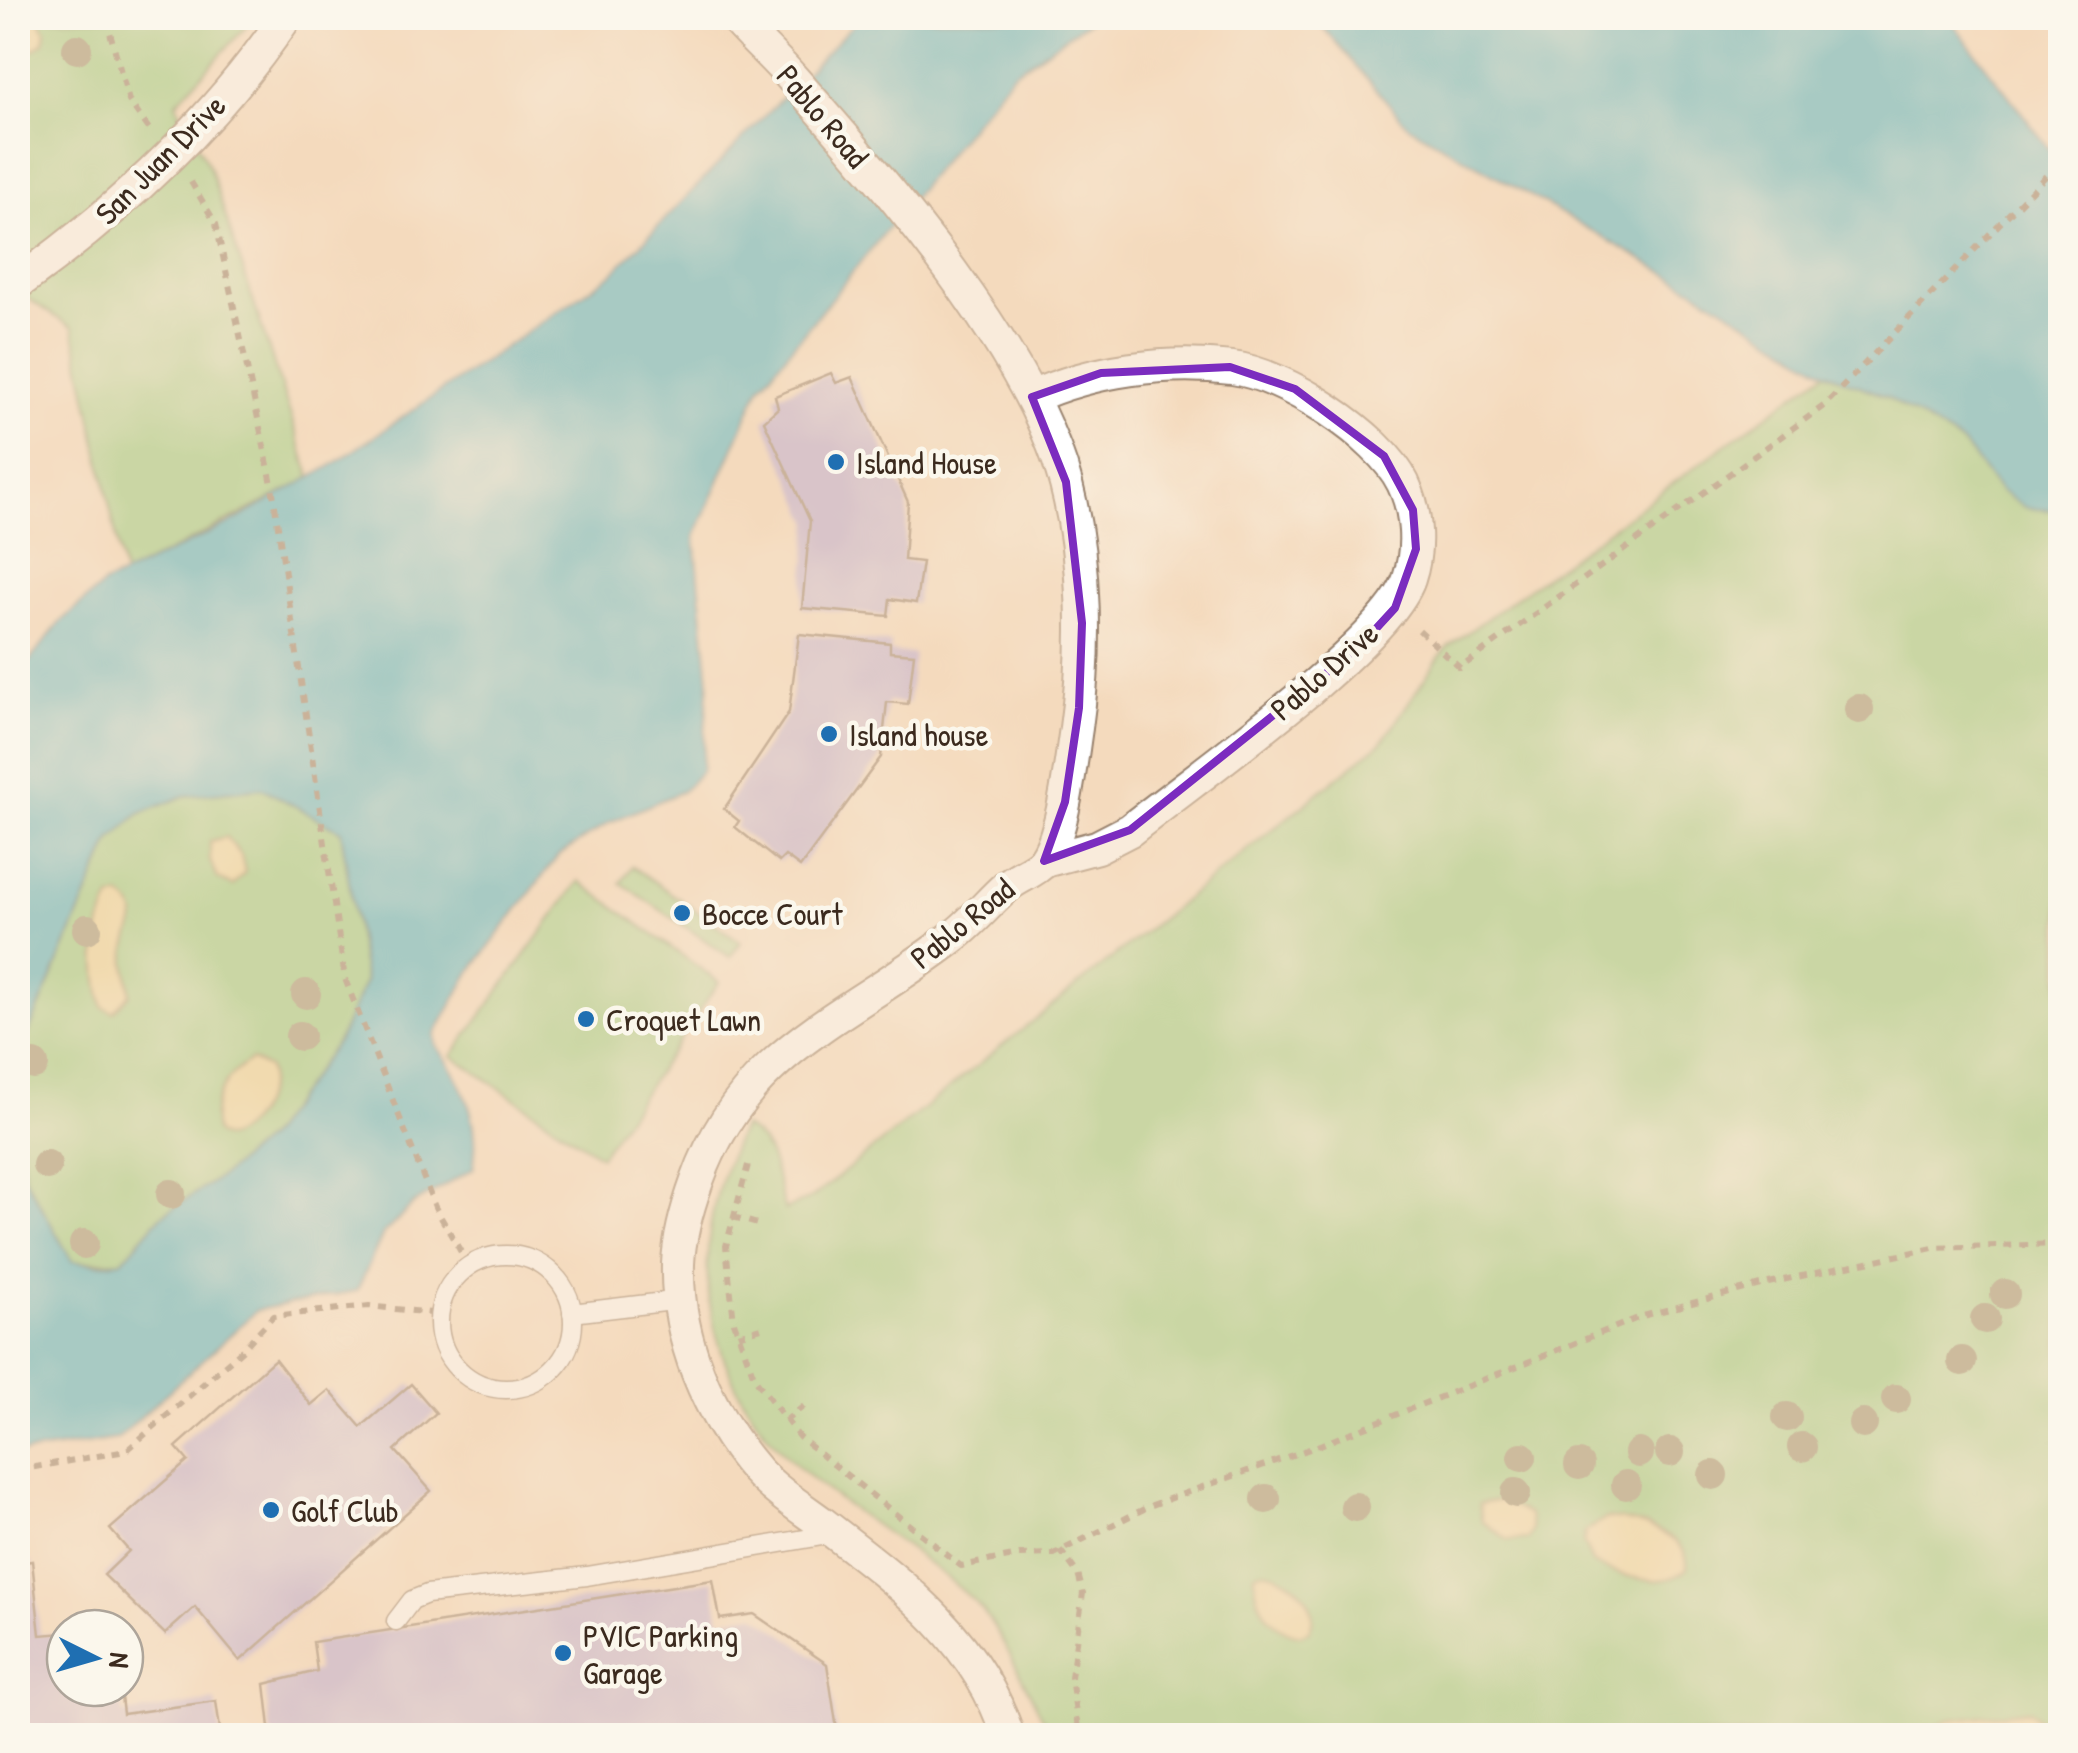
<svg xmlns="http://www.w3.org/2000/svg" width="2078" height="1753" viewBox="0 0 2078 1753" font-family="'Patrick Hand',sans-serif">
  <rect width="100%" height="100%" fill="#fbf7ec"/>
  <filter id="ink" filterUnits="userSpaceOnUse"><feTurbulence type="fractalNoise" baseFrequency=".01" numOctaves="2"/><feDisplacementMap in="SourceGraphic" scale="20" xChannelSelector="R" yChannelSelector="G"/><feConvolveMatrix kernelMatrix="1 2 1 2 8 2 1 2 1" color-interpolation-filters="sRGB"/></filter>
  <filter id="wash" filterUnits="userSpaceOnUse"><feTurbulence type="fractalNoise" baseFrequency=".0048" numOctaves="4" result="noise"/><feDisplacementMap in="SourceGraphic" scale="40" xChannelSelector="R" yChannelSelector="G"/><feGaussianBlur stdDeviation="2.25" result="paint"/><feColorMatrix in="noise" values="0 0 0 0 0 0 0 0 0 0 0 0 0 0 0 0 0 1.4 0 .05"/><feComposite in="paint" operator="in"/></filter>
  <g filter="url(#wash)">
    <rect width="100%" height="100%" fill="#f4dabd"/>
    <g fill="#97d185" stroke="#697e52" stroke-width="2.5">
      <polygon points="18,18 254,18 176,103 210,169 311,478 124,575 73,328 18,292"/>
      <path d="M1826,372l61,25 76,47 37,47 60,20v1224h-1008c-17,-29 -54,-111 -75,-131 -103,-98 -226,-124 -263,-279 -16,-70 -2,-134 28,-198 33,13 32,51 43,83l28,-13 569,-455 63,-93z"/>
      <polygon points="240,786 262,788 341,831 365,982 339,1039 269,1136 223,1175 161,1216 122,1261 72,1262 24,1176 18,1110 27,1036 111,840 139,814 184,796"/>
      <polygon points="632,866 741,942 730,957 621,883"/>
      <polygon points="579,881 719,982 600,1156 452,1056"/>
    </g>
    <g fill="#eeda9e" stroke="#94825e" stroke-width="2.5">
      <polygon points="18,18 38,18 46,31 44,42 34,50 18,47"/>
      <polygon points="226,837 241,855 245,872 233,886 218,879 210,861 210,841"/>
      <path d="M120,896c28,16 9,32 6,57 -2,14 4,27 4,41l-17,18 -10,-5c-9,-36 -10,-75 8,-108z"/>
      <path d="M251,1060l17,8c8,23 -21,69 -45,70l-7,-4c-9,-29 10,-60 35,-74z"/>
      <polygon points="1500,1500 1529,1515 1532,1530 1528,1539 1508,1540 1482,1521 1479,1504"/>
      <path d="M1607,1518c26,2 84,16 80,50 -20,24 -69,7 -94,-4l-10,-21 2,-11z"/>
      <path d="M1261,1571c27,1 63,32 48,60l-9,4c-29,-6 -47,-31 -45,-62z"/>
      <polygon points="2029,1710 2045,1725 2044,1735 1919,1735 1949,1720"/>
    </g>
    <g fill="#4db7cb" stroke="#447074" stroke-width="2.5">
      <path d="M859,18h234l-80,55 -253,314 -65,150 14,144 -7,89 -19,21 -73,31 -52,34 -89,118 -34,61 1,10c28,37 46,77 37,124l-58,34 -32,31 -26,57 -100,19 -140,129 -99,15v-342l6,64 48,85 27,3 23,-3 39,-45 62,-41 46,-39 70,-97 26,-57 -24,-151 -79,-43 -78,8 -45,18 -28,26 -84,196 -9,74v-431l5,-10 38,-48 43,-37 123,-59 104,-59 281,-192z"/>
      <polygon points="1308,18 1949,18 2052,152 2060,152 2060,511 2026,508 2000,491 1963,444 1887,397 1826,372 1702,294 1407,125 1320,24"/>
    </g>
    <g id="blocks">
      <g fill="#b8a9d7">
        <polygon points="831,373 836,383 852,377 908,502 904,560 922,562 916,603 890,599 888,616 802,608 810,521 764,421 778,408 775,396"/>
        <polygon points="799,634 890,643 890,652 914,654 908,704 887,702 881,757 800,867 785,856 779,862 735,827 739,821 724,809 789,712"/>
        <polygon points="275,1359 311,1405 329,1390 361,1427 411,1384 436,1413 395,1450 431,1491 240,1661 195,1607 165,1634 104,1575 129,1551 110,1529 188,1461 176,1447"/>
        <polygon points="32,1561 40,1635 65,1633 65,1688 120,1688 123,1714 216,1701 221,1736 18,1736 18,1563"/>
        <polygon points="713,1580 720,1619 754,1614 827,1664 838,1736 271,1736 265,1684 317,1671 313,1642"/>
      </g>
    </g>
  </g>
  <g filter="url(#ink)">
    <use href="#blocks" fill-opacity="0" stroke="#98826e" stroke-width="2.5"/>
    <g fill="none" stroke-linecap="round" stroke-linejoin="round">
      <g stroke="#98826e" stroke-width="21">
        <g id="service">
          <circle cx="506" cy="1322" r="67"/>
          <polyline points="572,1313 681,1300"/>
          <polyline points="396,1621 412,1600 427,1594 587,1576 834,1534"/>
        </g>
      </g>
      <g stroke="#98826e" stroke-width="36">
        <g id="minor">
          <path d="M735,18c18,21 40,40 59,62 91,103 237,271 272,404 20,77 21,167 10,244 -5,32 -13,111 -33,134 -9,10 -26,15 -36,24 -18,16 -34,36 -54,51 -103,80 -209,111 -256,244 -9,25 -18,57 -19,83 -2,74 30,150 78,206 18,20 44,37 66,53 78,60 155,115 186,213"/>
          <path d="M18,283c103,-74 195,-159 267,-265"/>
          <path d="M1032,397c60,-27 134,-37 200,-29 52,6 148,67 171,115 14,29 16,66 6,96 -22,65 -218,202 -279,251l-33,17 -53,14"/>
        </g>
      </g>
      <g stroke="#98826e" stroke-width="6" stroke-dasharray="8 8" stroke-linecap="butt">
        <polyline points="106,18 129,101 149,129"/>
        <polyline points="191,182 216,224 271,479 345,979 435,1207 469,1266"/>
        <polyline points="1419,630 1460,668 1825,405 2060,161"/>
        <polyline points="748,1165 726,1246 734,1322 755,1379 799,1437 961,1566 1019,1555 1054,1554 1152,1505 1315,1447 1643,1316 1764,1284 1933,1248 2060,1244"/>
        <polyline points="733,1217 757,1224"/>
        <polyline points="738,1335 761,1328"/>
        <polyline points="785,1421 804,1406"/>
        <polyline points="18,1470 126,1451 242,1350 273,1316 369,1306 440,1314"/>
        <polyline points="1060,1550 1078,1574 1083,1593 1071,1677 1079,1736"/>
      </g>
      <use href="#service" stroke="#fff" stroke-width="18"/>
      <use href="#minor" stroke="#fff" stroke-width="32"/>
    </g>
    <g fill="#9e9577">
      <circle cx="77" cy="49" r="15"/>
      <circle cx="1859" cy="709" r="15"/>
      <circle cx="87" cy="929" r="15"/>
      <circle cx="306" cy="994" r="15"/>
      <circle cx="300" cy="1036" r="15"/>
      <circle cx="34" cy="1065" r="15"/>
      <circle cx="47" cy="1165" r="15"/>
      <circle cx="171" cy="1194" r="15"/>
      <circle cx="84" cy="1244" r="15"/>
      <circle cx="2005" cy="1294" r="15"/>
      <circle cx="1985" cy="1319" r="15"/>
      <circle cx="1962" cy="1361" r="15"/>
      <circle cx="1896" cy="1399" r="15"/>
      <circle cx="1787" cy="1417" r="15"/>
      <circle cx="1863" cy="1424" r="15"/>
      <circle cx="1802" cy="1447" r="15"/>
      <circle cx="1670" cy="1452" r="15"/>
      <circle cx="1639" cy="1453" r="15"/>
      <circle cx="1522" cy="1457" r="15"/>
      <circle cx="1579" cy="1465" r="15"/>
      <circle cx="1713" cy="1475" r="15"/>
      <circle cx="1626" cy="1485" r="15"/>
      <circle cx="1516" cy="1493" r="15"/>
      <circle cx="1266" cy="1499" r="15"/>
      <circle cx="1355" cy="1507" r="15"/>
    </g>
  </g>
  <path d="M0 0H2078V1753H0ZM1230,367l65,22 89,67 29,54 3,39 -21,59 -35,38 -230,184 -86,31 21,-59 14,-94 3,-85 -16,-141 -34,-85 69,-24z" fill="#f4dabd" fill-opacity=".55" fill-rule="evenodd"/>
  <path fill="none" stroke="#7b2cbf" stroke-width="8" stroke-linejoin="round" d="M1230,367l65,22 89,67 29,54 3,39 -21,59 -35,38 -230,184 -86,31 21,-59 14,-94 3,-85 -16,-141 -34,-85 69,-24z"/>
  <g fill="#1f6fb2" stroke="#fbf7ec" stroke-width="4">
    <circle cx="836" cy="462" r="10"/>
    <circle cx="829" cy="734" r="10"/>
    <circle cx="682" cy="913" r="10"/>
    <circle cx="586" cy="1019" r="10"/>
    <circle cx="271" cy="1510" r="10"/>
    <circle cx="563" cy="1653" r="10"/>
  </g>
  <g text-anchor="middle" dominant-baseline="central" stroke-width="9" stroke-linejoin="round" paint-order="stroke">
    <g font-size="32" fill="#3b2a1e" stroke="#fbf7ec">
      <text transform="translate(823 116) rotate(50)">Pablo Road</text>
      <text transform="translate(160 159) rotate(-45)">San Juan Drive</text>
      <text transform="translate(1324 671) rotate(-41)">Pablo Drive</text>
      <text transform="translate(962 923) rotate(-39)">Pablo Road</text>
    </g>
    <g font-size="32" fill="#3b2a1e" stroke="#fbf7ec" text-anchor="start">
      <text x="856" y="462">Island House</text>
      <text x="849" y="734">Island house</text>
      <text x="702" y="913">Bocce Court</text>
      <text x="606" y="1019">Croquet Lawn</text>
      <text x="291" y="1510">Golf Club</text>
      <text x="583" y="1635">PVIC Parking<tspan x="583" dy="37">Garage</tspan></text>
    </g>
  </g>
  <rect width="2078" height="1753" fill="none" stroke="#fbf7ec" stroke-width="60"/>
  <g transform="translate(95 1658) rotate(95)"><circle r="48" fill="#fbf7ec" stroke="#aea59a" stroke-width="2.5"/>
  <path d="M0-8L18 38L0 25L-18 38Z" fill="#1f6fb2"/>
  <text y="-15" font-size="28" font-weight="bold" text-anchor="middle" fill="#3b2a1e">N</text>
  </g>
</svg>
